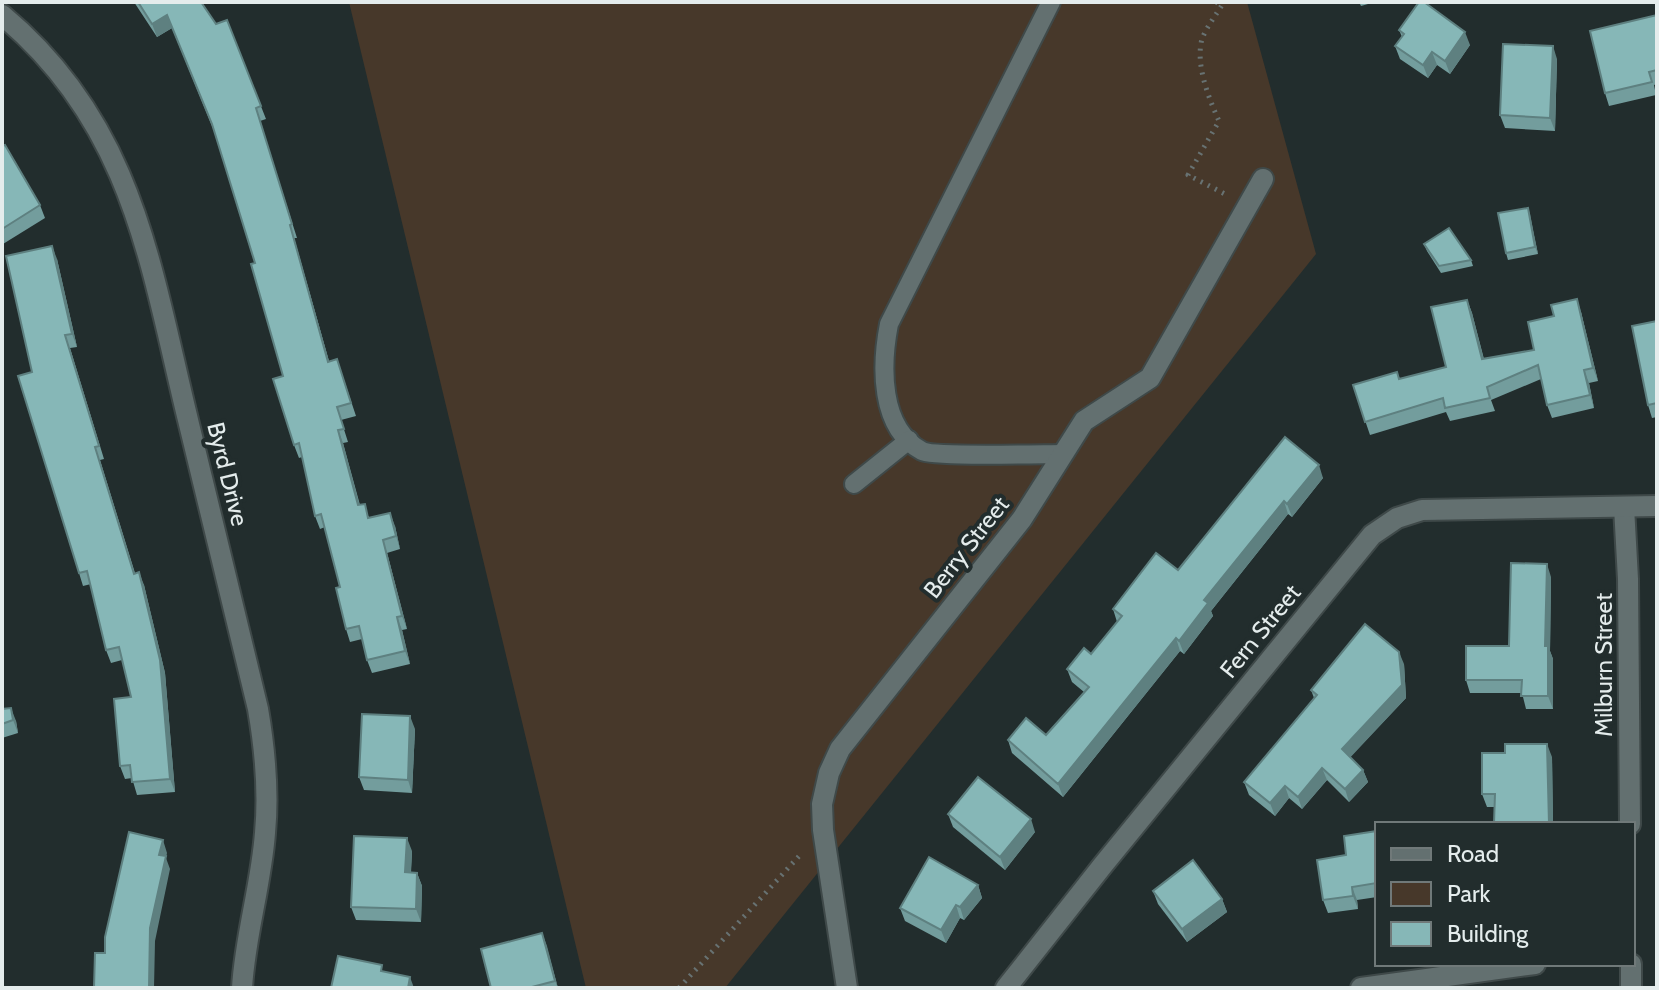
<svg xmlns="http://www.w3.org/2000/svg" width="1659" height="990" viewBox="0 0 1659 990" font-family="Cabin,sans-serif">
  <rect width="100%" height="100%" fill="#222d2d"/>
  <polygon fill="#47382a" points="349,2 1247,2 1316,254 725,988 586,988"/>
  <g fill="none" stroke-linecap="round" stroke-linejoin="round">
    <g stroke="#3f4949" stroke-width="22">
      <g id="lane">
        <path d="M1051,2l-162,322c-8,41 -10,104 33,127 11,6 120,3 141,3"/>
        <polyline points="854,484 909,440"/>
      </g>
    </g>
    <g stroke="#3f4949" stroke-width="24">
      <g id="street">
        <path d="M2,15c131,109 148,249 186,405 23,96 46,192 70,289 7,41 11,82 7,124 -4,53 -20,103 -23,155"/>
        <polyline points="1624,507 1628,579 1630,824"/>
        <polyline points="1631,964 1631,988"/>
        <polyline points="847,988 823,830 822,804 829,773 840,749 1022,519 1084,421 1150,378 1263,179"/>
        <polyline points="1006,988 1103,865 1372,535 1397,518 1422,510 1657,506"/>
        <polyline points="1361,988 1535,964"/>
      </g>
    </g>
    <g stroke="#687272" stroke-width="5" stroke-dasharray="2 6" stroke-linecap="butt">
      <path d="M1216,2l6,3c-6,10 -16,23 -20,34 -7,25 7,60 17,82l-31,54 37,19"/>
      <polyline points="679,988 800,855"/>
    </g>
    <use href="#lane" stroke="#637070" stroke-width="18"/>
    <use href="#street" stroke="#637070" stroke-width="20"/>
  </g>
  <g fill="#739d9d">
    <polygon points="134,2 201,2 216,24 227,20 266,119 260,121 297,238 294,238 329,361 337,359 356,416 341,420 348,442 343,443 360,505 369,517 395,526 400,549 387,553 407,629 402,630 410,664 372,673 367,660 362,639 350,642 346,629 340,587 325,527 320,529 315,516 302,457 299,458 294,445 283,376 255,263 214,131 172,28 157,37"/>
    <polygon points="1359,2 1375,2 1361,6"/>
    <polygon points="1657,15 1657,84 1654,85 1656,95 1609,106 1605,93"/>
    <polygon points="1399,30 1470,45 1450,74 1437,65 1428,78 1400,59 1395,46 1402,37"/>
    <polygon points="1557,59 1555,131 1505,128 1500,115"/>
    <polygon points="2,146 40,205 45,218 3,244"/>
    <polygon points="1528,208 1538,254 1508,260 1506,253"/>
    <polygon points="1424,244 1471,260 1473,266 1441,273 1427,251"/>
    <polygon points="57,259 77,347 70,348 104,459 100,460 135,573 144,585 165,673 175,792 137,795 132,778 125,779 120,766 131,697 122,660 111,663 106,650 91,584 83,586 79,573 32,372"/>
    <polygon points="1467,300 1472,313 1484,359 1534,350 1581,312 1598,381 1589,383 1594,408 1552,418 1547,405 1541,379 1491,400 1495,411 1450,421 1446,412 1370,435 1353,385 1400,379 1446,367"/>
    <polygon points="1657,321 1657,417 1652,418 1648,405"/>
    <polygon points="1285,437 1323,478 1292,517 1288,514 1211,611 1213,616 1184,654 1180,651 1063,797 1012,753 1008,740 1046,735 1084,692 1072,682 1067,669 1091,654 1117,622 1113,609 1178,570"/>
    <polygon points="1551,577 1550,651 1553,659 1553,709 1526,709 1522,693 1470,693 1466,680 1509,646"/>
    <polygon points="1404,664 1406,698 1350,757 1363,770 1368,782 1349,802 1327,780 1302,809 1289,798 1275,816 1249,795 1244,782 1314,698 1311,690"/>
    <polygon points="2,709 16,721 18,733 2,738"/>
    <polygon points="415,729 412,793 364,790 359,777"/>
    <polygon points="1552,757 1553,824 1494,824 1495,807 1487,807 1482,794"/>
    <polygon points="948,814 1035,832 1005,870 953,827"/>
    <polygon points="1377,831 1377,897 1357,900 1358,909 1328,913 1323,900"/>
    <polygon points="412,851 411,873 417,873 422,886 421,922 356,920 351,907"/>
    <polygon points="978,885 982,898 964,920 960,918 946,943 905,921 900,908"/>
    <polygon points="1153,891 1222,899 1227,912 1187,942 1158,904"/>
    <polygon points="542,933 558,988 491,988"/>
  </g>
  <g fill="#5e8080">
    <polygon points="167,15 172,28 157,37 152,24"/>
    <polygon points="1465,32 1470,45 1450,74 1445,61"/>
    <polygon points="1553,46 1557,59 1555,131 1550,118"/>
    <polygon points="1432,52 1437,65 1428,78 1423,65"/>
    <polygon points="1528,208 1530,214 1538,254 1535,247"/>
    <polygon points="290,225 294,238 333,375 328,362"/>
    <polygon points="52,246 57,259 77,347 72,334"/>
    <polygon points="1577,299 1581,312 1598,381 1593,368"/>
    <polygon points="1467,300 1472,313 1487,372 1482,359"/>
    <polygon points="1584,370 1589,383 1594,408 1590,395"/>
    <polygon points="338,430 343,443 363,518 358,505"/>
    <polygon points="1319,465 1323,478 1292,517 1287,504"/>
    <polygon points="1284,501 1288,514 1211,611 1213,616 1184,654 1179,641 1204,600"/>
    <polygon points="390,513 395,526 400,549 396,536"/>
    <polygon points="383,540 387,553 407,629 402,616"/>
    <polygon points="1547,564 1551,577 1550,651 1553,659 1553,709 1548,696 1545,646"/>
    <polygon points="139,572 144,585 165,673 175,792 170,779"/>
    <polygon points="397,617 402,630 410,664 405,651"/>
    <polygon points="1176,638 1180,651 1063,797 1058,784"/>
    <polygon points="1399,652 1404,664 1406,698 1346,762 1342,749"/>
    <polygon points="11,708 16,721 18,733 13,720"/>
    <polygon points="410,716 415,729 412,793 408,780"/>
    <polygon points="1547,744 1552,757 1553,824 1549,824"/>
    <polygon points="1322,768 1327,780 1302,809 1298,797"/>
    <polygon points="1363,770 1368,782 1349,802 1345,789"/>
    <polygon points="1285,786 1289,798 1275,816 1270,803"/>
    <polygon points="1031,819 1035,832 1005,870 1000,857"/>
    <polygon points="407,838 412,851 410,885 405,872"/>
    <polygon points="163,840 167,853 166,858 170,869 155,941 154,988 149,988 150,928 159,855"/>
    <polygon points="417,873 422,886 421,922 416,909"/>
    <polygon points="978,885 982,898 964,920 960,907"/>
    <polygon points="1352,887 1357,900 1358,909 1353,896"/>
    <polygon points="1222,899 1227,912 1187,942 1182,929"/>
    <polygon points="956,905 960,918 946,943 941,930"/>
    <polygon points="542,933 547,946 558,988 555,981"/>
    <polygon points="410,977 414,988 408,988"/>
  </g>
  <g fill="#86b7b7" stroke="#5e8080" stroke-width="2">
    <polygon points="138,2 201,2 216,24 227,20 261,106 256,108 292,224 290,225 328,362 337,359 351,403 337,407 344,429 338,430 358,505 365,504 368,518 390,513 396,536 383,540 402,616 397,617 405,651 367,660 359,626 346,629 336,588 340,587 321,514 315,516 299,443 294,445 273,379 283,376 251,264 255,263 212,124 167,15 152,24"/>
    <polygon points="1419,2 1424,2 1465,32 1445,61 1432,52 1423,65 1395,46 1404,34 1399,30"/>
    <polygon points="1657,15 1657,70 1649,72 1652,82 1605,93 1590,31"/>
    <polygon points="1503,44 1553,46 1550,118 1500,115"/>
    <polygon points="5,145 40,205 2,229 2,146"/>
    <polygon points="1528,208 1535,247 1506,253 1498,213"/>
    <polygon points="1449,228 1471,260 1439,266 1424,244"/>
    <polygon points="52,246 72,334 65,335 99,446 95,447 134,574 139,572 160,660 170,779 132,782 130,765 120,766 114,699 131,697 119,647 106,650 87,571 79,573 18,376 32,372 6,256"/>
    <polygon points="1577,299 1593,368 1584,370 1590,395 1547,405 1538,365 1487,387 1490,398 1445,408 1443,398 1365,422 1353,385 1397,372 1399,379 1446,367 1431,307 1467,300 1482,359 1534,350 1528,322 1554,316 1551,305"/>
    <polygon points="1657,321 1657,403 1648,405 1632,326"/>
    <polygon points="1285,437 1319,465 1287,504 1284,501 1204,600 1208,603 1179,641 1176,638 1058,784 1008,740 1026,718 1046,735 1089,687 1067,669 1084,648 1091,654 1122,616 1113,609 1156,553 1178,570"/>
    <polygon points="1511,563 1547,564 1545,646 1548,646 1548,696 1521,696 1522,680 1466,680 1466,646 1509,646"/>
    <polygon points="1365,624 1399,652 1402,685 1342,749 1363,770 1345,789 1322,768 1298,797 1285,786 1270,803 1244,782 1317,695 1311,690"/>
    <polygon points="11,708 13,720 2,724 2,709"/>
    <polygon points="362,714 410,716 408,780 359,777"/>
    <polygon points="1505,744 1547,744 1549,824 1494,824 1495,794 1482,794 1482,753 1505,753"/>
    <polygon points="978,777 1031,819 1000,857 948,814"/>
    <polygon points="1377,831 1377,883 1352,887 1353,896 1323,900 1317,860 1346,855 1344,836"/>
    <polygon points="129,832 163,840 159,855 166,856 150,928 149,988 94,988 95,953 105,953 105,937"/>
    <polygon points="354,836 407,838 405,872 417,873 416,909 351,907"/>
    <polygon points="929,857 978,885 960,907 956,905 941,930 900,908"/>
    <polygon points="1193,860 1222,899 1182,929 1153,891"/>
    <polygon points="542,933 555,981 528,988 491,988 481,949"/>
    <polygon points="338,956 382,965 381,971 410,977 408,988 331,988"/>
  </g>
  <g text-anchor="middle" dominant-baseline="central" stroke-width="8" stroke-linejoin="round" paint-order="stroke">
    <g font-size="24" fill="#e4ecec" stroke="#222d2d">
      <text transform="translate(228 474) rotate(76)">Byrd Drive</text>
      <text transform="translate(966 547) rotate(-52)">Berry Street</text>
      <text transform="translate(1260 631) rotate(-51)">Fern Street</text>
      <text transform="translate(1603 665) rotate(-90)">Milburn Street</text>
    </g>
  </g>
  <rect width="1659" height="990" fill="none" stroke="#e4ecec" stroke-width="8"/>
  <rect x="1375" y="822" width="260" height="144" fill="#222d2d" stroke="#707979" stroke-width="2"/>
  <rect x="1391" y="848" width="40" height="12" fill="#637070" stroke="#707979" stroke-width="2"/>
  <text x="1447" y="862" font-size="24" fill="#e4ecec">Road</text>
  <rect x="1391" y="882" width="40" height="24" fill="#47382a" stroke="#707979" stroke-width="2"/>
  <text x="1447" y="902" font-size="24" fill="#e4ecec">Park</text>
  <rect x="1391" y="922" width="40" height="24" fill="#86b7b7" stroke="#707979" stroke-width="2"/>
  <text x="1447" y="942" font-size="24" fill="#e4ecec">Building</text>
</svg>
